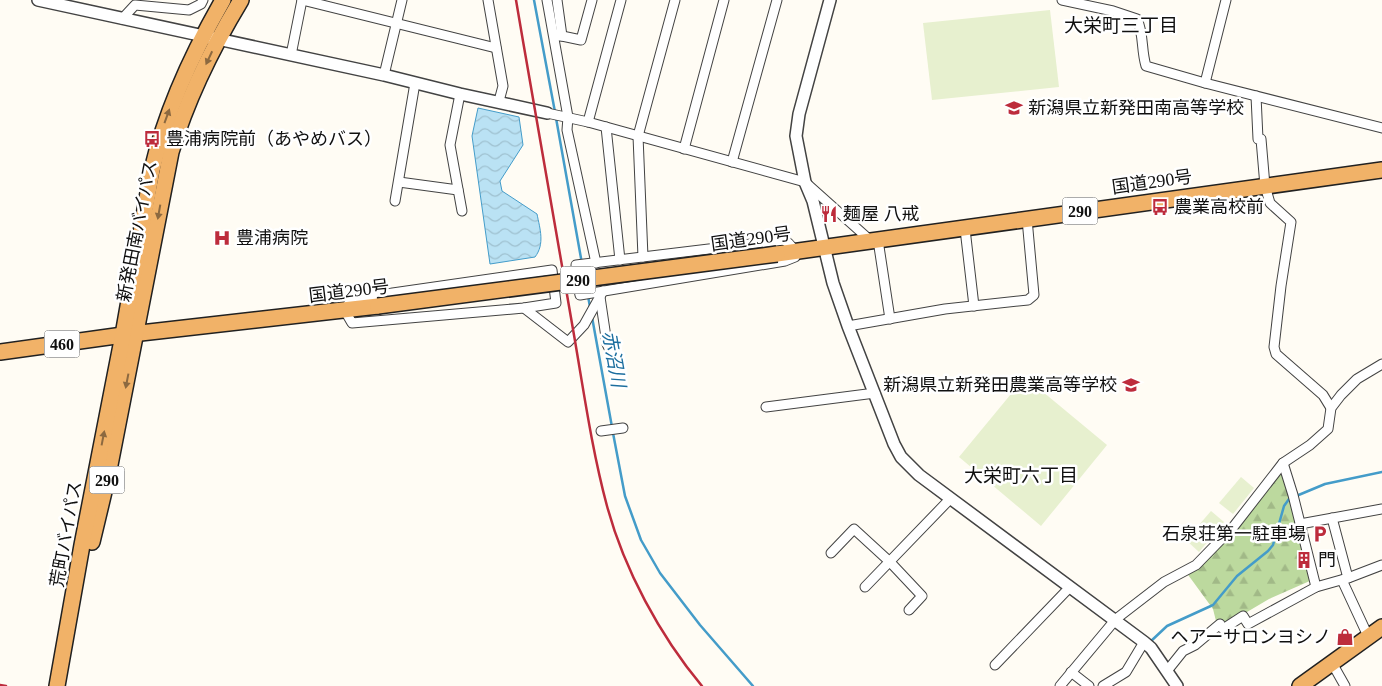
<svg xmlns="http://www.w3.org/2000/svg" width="1382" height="686" viewBox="0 0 1382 686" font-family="'Times New Roman','Noto Sans JP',serif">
  <defs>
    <pattern id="forest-firs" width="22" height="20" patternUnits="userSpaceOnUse" patternTransform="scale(1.25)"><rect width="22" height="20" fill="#bcd99e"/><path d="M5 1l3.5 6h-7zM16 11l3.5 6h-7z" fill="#a1b987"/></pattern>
    <pattern id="water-waves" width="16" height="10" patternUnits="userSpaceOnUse" patternTransform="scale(1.25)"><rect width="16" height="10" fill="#bae2f4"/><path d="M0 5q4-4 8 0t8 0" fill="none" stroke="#9fc1d0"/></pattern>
  </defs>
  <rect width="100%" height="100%" fill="#fffcf4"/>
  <polygon fill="url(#forest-firs)" points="1283,465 1312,580 1269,599 1225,625 1216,621 1213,609 1186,572 1196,566"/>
  <g fill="#e7f0cf">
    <polygon points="1050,10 1059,87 932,100 923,23"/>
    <polygon points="1025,377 1107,445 1041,526 959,457"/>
    <polygon points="1241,477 1254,488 1233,514 1219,503"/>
    <polygon points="1211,511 1224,522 1199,552 1186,540"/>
  </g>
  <path fill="url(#water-waves)" stroke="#449cc9" d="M478,108l41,9 4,28 -23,36 2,10 35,23c3,15 8,30 -2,43l-45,7 -18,-128z"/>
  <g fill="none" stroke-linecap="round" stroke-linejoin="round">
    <g stroke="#449cc9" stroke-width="2.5">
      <polyline points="534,0 555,112"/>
      <polyline points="556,118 584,275"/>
      <polyline points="586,285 590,307"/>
      <polyline points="592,317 612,427"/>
      <polyline points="613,433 625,496 641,540 660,573 700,625 753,686"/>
      <polyline points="1150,642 1167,626 1213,605 1237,576 1268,551 1273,545 1284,506 1289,499 1325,484 1382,472"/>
    </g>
    <g stroke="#434343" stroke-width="11">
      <g id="minor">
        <polyline points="302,0 496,48"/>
        <polyline points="488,0 503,86 499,101"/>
        <polyline points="547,0 568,117 567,130 596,263"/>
        <path d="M1062,0l51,11 24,8c7,15 4,31 9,47l59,17 177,45"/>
        <polyline points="122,19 135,5 189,10 201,4 203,0"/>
        <polyline points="557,36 562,36 557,0"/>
        <polyline points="562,36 581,40 592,0"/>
        <polyline points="291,55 302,0"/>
        <polyline points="384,75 402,0"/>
        <polyline points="1205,83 1226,0"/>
        <polyline points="460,94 450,145 462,211"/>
        <polyline points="1256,96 1258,139 1261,139 1265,186 1270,203 1291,222 1281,286 1274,347 1276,354 1323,395 1331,408"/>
        <polyline points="547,113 588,122 805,182 871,241"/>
        <polyline points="588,122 621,0"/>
        <polyline points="606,127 620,260"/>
        <polyline points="684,149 724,0"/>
        <polyline points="732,162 777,0"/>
        <polyline points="399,182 458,190"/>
        <polyline points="395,201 415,83"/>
        <polyline points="965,229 974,306"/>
        <path d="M784,240c7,4 11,9 11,17l-10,4 -205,34 -3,-13 -1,-17z"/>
        <polyline points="878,240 890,319"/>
        <polyline points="643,257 638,136 675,0"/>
        <polygon points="552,270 556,303 524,308 352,323 345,311 351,299"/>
        <polyline points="600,297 607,344 615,360"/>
        <polyline points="524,308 568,342 584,325 603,291"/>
        <polyline points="848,326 945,309 1028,300 1034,295 1027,219"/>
        <polyline points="766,407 875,393"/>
        <polyline points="601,431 623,428"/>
        <polyline points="1283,463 1293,495 1316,587 1348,578 1382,565"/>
        <polyline points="1332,518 1348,578"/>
        <polyline points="1300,524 1382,509"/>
        <polyline points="831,553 854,529 890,562 922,596 909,610"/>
        <polyline points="1342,580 1368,636"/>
        <polyline points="865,587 950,499"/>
        <polyline points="1332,663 1345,686"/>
        <polyline points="995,665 1070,587"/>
        <polyline points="1167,671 1183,651 1195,645 1220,624 1223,629 1243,616 1248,624 1316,587"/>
        <polyline points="1071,672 1089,686"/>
        <polyline points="1060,686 1116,619 1164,582 1196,565 1234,526 1283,463 1310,445 1328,429 1331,408 1341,395 1357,379 1382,364"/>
        <polyline points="1103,686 1126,672 1144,642"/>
      </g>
    </g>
    <g stroke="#434343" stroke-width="14">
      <g id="tertiary">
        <polyline points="38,0 384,75 460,94 547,113"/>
        <polyline points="830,0 799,114 796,136 805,182 813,201 833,283 848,326 894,444 901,457 919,475 1144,642 1151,648 1177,686"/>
      </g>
    </g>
    <g stroke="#212121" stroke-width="18">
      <g id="trunk">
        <polyline points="777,254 1382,170"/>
        <polyline points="0,352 123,335 378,306"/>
        <path d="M92,542l16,-67 63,-323c16,-53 41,-104 70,-152"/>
        <path d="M57,686l25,-141 41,-210 29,-165c14,-60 40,-116 71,-170"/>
        <polyline points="1300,686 1382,627"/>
      </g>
    </g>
    <use href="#minor" stroke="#fff" stroke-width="9"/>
    <use href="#tertiary" stroke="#fff" stroke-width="11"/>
    <use href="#trunk" stroke="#f1b268" stroke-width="15"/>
    <g stroke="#bd2c3c" stroke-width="2.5">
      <path d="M516,0c19,112 39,224 58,335 10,58 18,115 33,171 17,63 53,130 95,180"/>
      <polyline points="0,685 6,686"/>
    </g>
    <g stroke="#212121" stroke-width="18" stroke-linecap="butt">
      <polyline id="trunk-bridge" points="378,306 777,254"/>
    </g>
    <use href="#trunk-bridge" stroke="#f1b268" stroke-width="15"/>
  </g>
  <defs><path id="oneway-solid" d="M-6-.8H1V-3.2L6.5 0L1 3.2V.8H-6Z" transform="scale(1.25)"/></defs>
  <g fill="#8c6940">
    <use href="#oneway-solid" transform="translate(209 58) rotate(115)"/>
    <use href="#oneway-solid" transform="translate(167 116) rotate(-70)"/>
    <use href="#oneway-solid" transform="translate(159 212) rotate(100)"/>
    <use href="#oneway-solid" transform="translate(127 381) rotate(101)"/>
    <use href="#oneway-solid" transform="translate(103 438) rotate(-79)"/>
  </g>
  <defs>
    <g id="school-bare" transform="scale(1.35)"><path d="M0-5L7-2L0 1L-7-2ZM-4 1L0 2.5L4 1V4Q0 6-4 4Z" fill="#bd2c3c" stroke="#fff" stroke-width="2.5" paint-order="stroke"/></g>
    <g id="bus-bare" transform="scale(1.35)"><path d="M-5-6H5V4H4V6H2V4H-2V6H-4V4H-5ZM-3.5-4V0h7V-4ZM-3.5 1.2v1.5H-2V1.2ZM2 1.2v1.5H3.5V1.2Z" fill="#bd2c3c" stroke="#fff" stroke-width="2.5" paint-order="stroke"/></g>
    <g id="restaurant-bare" transform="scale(1.35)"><path d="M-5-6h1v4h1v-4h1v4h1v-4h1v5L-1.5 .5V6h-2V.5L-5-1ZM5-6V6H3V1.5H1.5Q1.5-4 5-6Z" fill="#bd2c3c" stroke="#fff" stroke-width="2.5" paint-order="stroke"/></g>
    <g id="hospital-bare" transform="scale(1.35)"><path d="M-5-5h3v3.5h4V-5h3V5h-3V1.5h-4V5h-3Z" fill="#bd2c3c" stroke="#fff" stroke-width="2.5" paint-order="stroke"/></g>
    <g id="parking-bare" transform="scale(1.35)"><path d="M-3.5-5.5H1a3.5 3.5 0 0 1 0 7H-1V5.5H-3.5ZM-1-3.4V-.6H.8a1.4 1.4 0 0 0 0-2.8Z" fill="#bd2c3c" stroke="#fff" stroke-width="2.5" paint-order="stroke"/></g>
    <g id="building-bare" transform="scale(1.35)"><path d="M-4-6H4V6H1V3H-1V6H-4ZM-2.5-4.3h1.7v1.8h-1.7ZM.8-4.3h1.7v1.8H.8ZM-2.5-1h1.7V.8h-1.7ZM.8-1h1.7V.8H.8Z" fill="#bd2c3c" stroke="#fff" stroke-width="2.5" paint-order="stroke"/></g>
    <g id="shop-bare" transform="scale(1.35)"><path d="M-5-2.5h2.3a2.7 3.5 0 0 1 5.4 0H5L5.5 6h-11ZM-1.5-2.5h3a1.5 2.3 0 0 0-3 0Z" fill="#bd2c3c" stroke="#fff" stroke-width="2.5" paint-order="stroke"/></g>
  </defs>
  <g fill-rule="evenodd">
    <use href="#school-bare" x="1014" y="108"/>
    <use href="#bus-bare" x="152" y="139"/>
    <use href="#bus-bare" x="1160" y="207"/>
    <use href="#restaurant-bare" x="829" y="214"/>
    <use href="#hospital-bare" x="222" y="238"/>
    <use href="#school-bare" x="1131" y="385"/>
    <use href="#parking-bare" x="1320" y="534"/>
    <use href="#building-bare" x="1304" y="560"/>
    <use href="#shop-bare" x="1345" y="637"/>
  </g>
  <g text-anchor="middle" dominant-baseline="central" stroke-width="5" stroke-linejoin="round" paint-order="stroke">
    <g fill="#fff" stroke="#585858" stroke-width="1">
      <rect x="1062.5" y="197.5" width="35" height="27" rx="4"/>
      <rect x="560.5" y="266.5" width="35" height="27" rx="4"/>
      <rect x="44.5" y="330.5" width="35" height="27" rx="4"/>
      <rect x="89.5" y="466.5" width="35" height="27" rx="4"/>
    </g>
    <g font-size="16" font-weight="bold" fill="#101010">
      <text x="1080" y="211">290</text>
      <text x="578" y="280">290</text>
      <text x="62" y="344">460</text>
      <text x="107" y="480">290</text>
    </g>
    <g font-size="18" fill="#101010" stroke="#fff" text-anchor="start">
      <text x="1028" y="108">新潟県立新発田南高等学校</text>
      <text x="166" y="139">豊浦病院前（あやめバス）</text>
      <text x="1174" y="207">農業高校前</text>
      <text x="843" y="214">麺屋 八戒</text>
      <text x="236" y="238">豊浦病院</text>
      <text x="1117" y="385" text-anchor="end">新潟県立新発田農業高等学校</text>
      <text x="1306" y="534" text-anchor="end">石泉荘第一駐車場</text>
      <text x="1318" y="560">門</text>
      <text x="1331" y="637" text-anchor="end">ヘアーサロンヨシノ</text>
    </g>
    <g font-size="18" fill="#101010" stroke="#fff">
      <text transform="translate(1152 182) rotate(-8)">国道290号</text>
      <text transform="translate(137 231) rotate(-79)">新発田南バイパス</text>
      <text transform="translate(751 239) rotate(-8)">国道290号</text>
      <text transform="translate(349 291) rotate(-7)">国道290号</text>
      <text transform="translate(66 534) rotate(-80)">荒町バイパス</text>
    </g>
    <g font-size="19" fill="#101010" stroke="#fff">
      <text x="1121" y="25">大栄町三丁目</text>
      <text x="1021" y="475">大栄町六丁目</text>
    </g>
    <g font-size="19" font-style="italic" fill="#1c6e9f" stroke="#fff">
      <text transform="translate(614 359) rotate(80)">赤沼川</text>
    </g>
  </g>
</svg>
